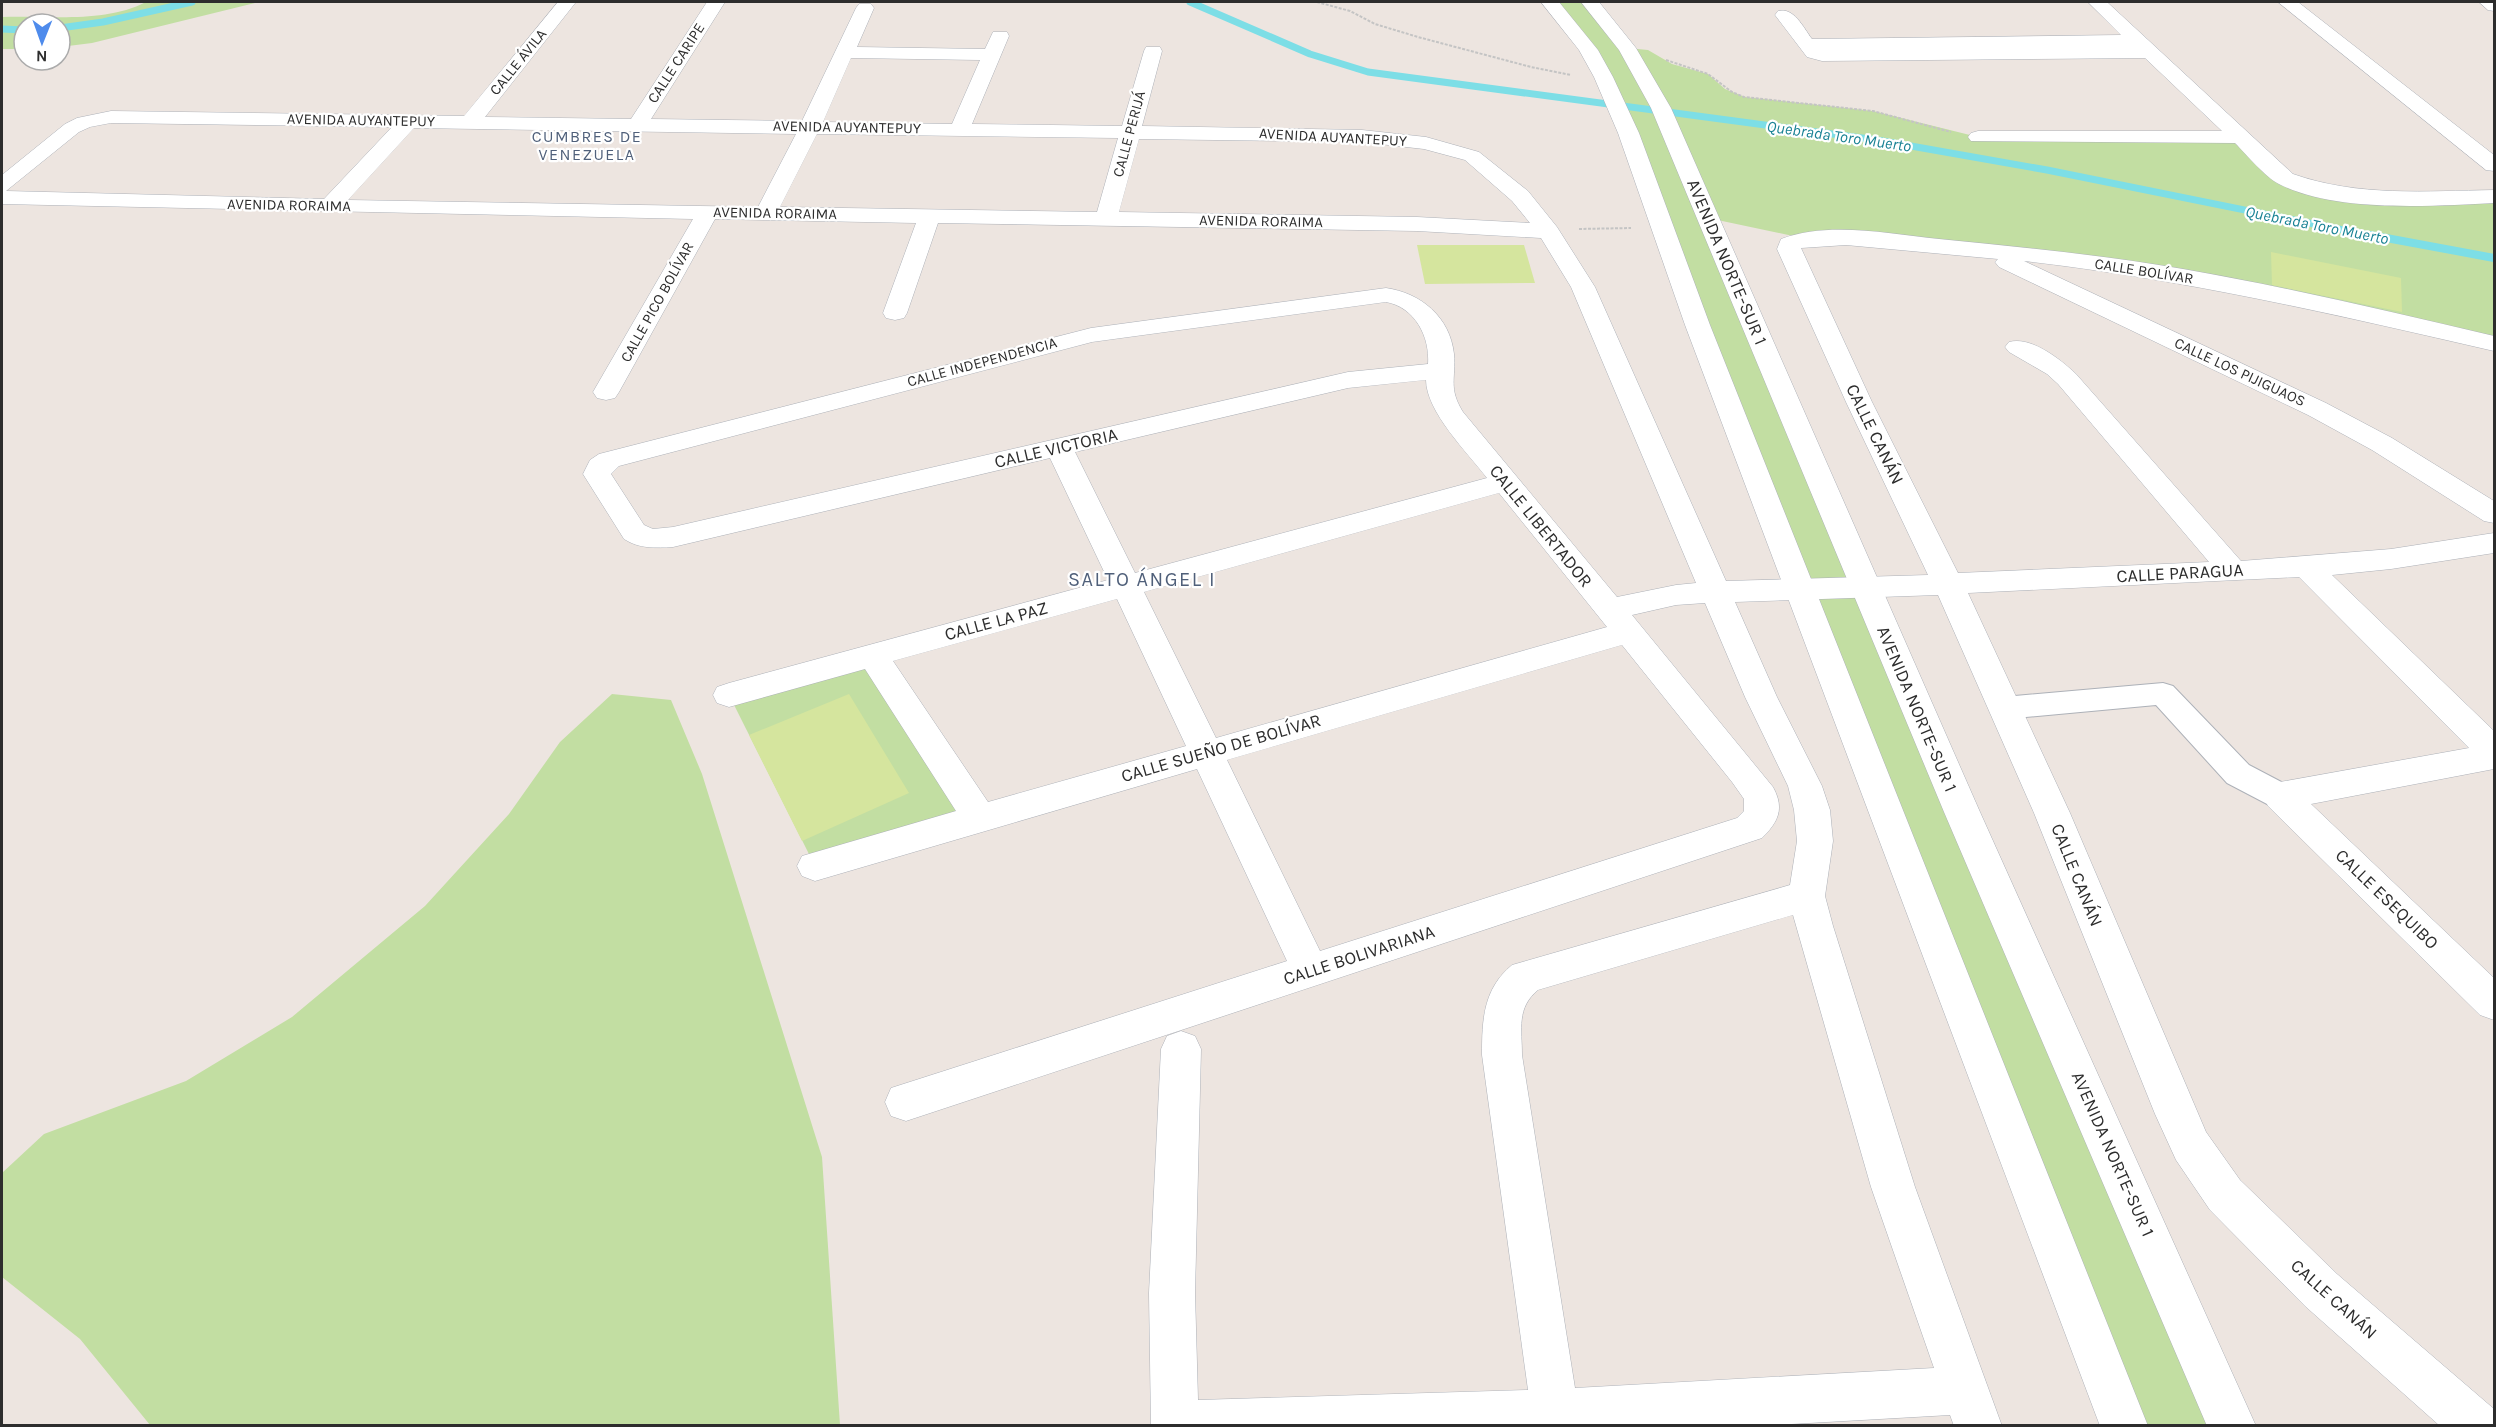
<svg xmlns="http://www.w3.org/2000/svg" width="2496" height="1427" viewBox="0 0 2496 1427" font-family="Karla,sans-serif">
  <rect width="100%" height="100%" fill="#ede5e0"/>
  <g fill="#c2dea2">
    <path d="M146,2h113l-167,41 -32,4v-23h-36v25h-22v-32c46,-2 101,7 144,-15z"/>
    <polygon points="1550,2 1590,2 1627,48 1648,50 1672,64 1708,74 1725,89 1745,97 1873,111 1978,137 2239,137 2305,187 2444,197 2494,197 2494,343 2179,276 1807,239 1708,218 2232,1425 2124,1425 1640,168 1563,14"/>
    <polygon points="872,655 979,818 815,866 729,695"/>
    <polygon points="612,694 671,700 702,774 822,1157 840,1425 150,1425 80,1339 2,1277 2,1173 44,1134 186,1081 292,1017 425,906 509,814 560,742"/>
  </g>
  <g fill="#d5e59e">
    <polygon points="1417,245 1524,245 1535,283 1425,284"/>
    <polygon points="2271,252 2401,278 2402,312 2272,285"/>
    <polygon points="849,694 909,793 802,841 749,735"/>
  </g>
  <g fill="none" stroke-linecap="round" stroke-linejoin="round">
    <g stroke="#7ddee6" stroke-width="7">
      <polyline points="1190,2 1310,54 1368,72 1877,140 2047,170 2378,237"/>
      <polyline points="60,28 103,22 192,2"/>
      <polyline points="2,29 24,30"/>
    </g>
    <polyline stroke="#7ddee6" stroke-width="8" points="2370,235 2494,258"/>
    <g stroke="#adb1b8" stroke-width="2">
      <polygon id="pedestrian" points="2163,683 2173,686 2249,765 2291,787 2296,796 2291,805 2280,808 2269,805 2227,783 2156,705 2004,719 1993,716 1989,708 1993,700 2004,697"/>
    </g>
    <g stroke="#adb1b8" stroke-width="1">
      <g id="minor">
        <path d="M558,2h18l-91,115 146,2 76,-117h18l-74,117 151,2 54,-113 3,-4h12l3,4 -17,39 128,2 8,-17h14l2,4 -37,88 150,2 22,-75 2,-4h14l2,4 -20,75 220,4 64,7 53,15 49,39 29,36 38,60 131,294 202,-6 -82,-173 -69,-153 4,-10c48,-18 108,-5 158,0 81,8 163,16 244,30 104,18 208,43 311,67v15c-156,-36 -311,-72 -470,-90l302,142 66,35 102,63v22l-10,-2 -112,-71 -64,-35 -309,-148 -4,-5 3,-3 -152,-14 -45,3 71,154 86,171 251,-11 -151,-178 -11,-10 -38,-22 -4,-5 4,-5c22,-6 51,17 67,32l165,187 150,-12 103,-16v20l-103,16 -59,6 162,156v38l-183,35 183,174v42l-14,-5 -212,-209 -5,-10 5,-10 12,-4 189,-34 -170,-171 -331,16 102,220 136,319 34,48 97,94 157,135v17h-54l-135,-120 -95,-96 -34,-50 -21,-46 -121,-301 -96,-218 -203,7 42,95 45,89 8,24 3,31 -8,55 8,30 82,261 87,239h-48l-4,-11 -193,11h-606l-2,-133 12,-244 6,-13 14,-5 14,5 6,13 -6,244 3,107 330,-10 -46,-335c0,-35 1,-66 30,-90l278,-80 7,-44 -3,-31 -6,-24 -43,-89 -40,-94 -29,2 -44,10 141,172c12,22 5,35 -11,51l-856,283 -15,-5 -6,-14 6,-14 396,-127 -90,-192 -382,112 -13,-5 -5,-10 5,-10 154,-45 -91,-142 -136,38 -12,-4 -4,-8 4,-8 12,-4 379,-103 -58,-122 -377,89c-17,1 -34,2 -49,-8l-41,-65 7,-14 9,-6 492,-126 295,-40c35,5 64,29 68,66 2,25 -6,34 9,58l154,185 59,-12 20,-2 -125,-296 -30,-49 -124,-7 -479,-8 -31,90 -3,5 -9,2 -9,-2 -3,-5 33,-90 -201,-4 -96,173 -4,6 -9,2 -9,-2 -4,-6 100,-173 -691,-15v-29l63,-51 12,-6 34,-7 353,5zM851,58l129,2 -28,64 -129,-2zM111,123l281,4 -68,72 -318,-8 73,-59 11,-5zM414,128l382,6 -38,73 -410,-7zM817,134l301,4 -21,74 -317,-5zM1139,139l223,3 62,7 41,11 47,41 18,22 -113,-6 -298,-5zM1386,302c29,5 44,35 42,62l-80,8 -675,155 -20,2 -9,-4 -33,-51 8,-8 473,-124zM1426,380c0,32 42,73 61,98l-352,95 -60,-121 273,-64zM1499,493l108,134 -391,111 -72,-146zM1117,599l69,147 -198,56 -95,-141zM1622,645l110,137 12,17v12l-7,7 -417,133 -93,-191zM1793,915l78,272 63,181 -359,20 -53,-333c0,-26 -6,-47 16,-65z"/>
        <path d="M2088,2h19l186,172c65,23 133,17 201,16v13c-62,3 -158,10 -215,-19 -14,-7 -32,-29 -44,-41l-264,-2 -3,-4 3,-4 7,-2h244l-77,-73 -323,3 -15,-4 -32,-42 3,-4c16,-4 25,16 34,28l309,-4z"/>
        <polygon points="2278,2 2298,2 2494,155 2494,171 2486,170"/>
        <polygon points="2479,2 2494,2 2494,11 2488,10"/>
      </g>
    </g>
    <g stroke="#adb1b8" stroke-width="1">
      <g id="secondary">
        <polygon points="1541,2 1559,2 1598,50 1613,77 1639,133 1710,325 2148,1426 2100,1426 1685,325 1618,133 1594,77 1579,50"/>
        <polygon points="1581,2 1599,2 1636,48 1671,108 1980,812 2256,1426 2207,1426 1944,812 1651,108 1619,50"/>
      </g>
    </g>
    <g stroke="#c4c4c4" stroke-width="2" stroke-dasharray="3 1.5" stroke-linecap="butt">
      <polyline points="1317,2 1350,11 1375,24 1418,37 1531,67 1571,75"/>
      <polyline points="1666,60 1708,74 1732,92 1744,97 1873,111 1951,132"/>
      <polyline points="1579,229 1631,228"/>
    </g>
    <use href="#pedestrian" fill="#fff" fill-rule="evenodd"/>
    <use href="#minor" fill="#fff" fill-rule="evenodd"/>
    <use href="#secondary" fill="#fff" fill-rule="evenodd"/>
  </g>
  <g text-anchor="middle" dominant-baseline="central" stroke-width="4.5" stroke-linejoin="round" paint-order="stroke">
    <g font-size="15" fill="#2d2d2d" stroke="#fff">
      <text transform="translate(518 62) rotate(-51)">CALLE ÁVILA</text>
      <text transform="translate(676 63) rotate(-57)">CALLE CARIPE</text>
      <text transform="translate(361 120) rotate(1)">AVENIDA AUYANTEPUY</text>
      <text transform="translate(847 127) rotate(1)">AVENIDA AUYANTEPUY</text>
      <text transform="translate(1129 134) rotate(-75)">CALLE PERIJÁ</text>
      <text transform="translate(1333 137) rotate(3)">AVENIDA AUYANTEPUY</text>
      <text transform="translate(289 205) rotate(1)">AVENIDA RORAIMA</text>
      <text transform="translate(775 213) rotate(1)">AVENIDA RORAIMA</text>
      <text transform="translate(1261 221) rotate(1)">AVENIDA RORAIMA</text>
      <text transform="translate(2144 271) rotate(9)">CALLE BOLÍVAR</text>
      <text transform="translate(657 302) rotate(-61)">CALLE PICO BOLÍVAR</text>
      <text transform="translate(982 362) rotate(-15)">CALLE INDEPENDENCIA</text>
      <text transform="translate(2240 372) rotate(25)">CALLE LOS PIJIGUAOS</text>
    </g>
    <g font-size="16" letter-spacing="1.5" fill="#50607a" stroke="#fff">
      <text x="587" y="136">CUMBRES DE<tspan x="587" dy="18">VENEZUELA</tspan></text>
    </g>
    <g font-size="16" font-style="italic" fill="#198294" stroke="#fff">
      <text transform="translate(1839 136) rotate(8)">Quebrada Toro Muerto</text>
      <text transform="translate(2317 225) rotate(11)">Quebrada Toro Muerto</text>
    </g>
    <g font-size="18" fill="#2d2d2d" stroke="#fff">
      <text transform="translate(1727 262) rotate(67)">AVENIDA NORTE-SUR 1</text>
      <text transform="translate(1875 434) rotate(64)">CALLE CANÁN</text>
      <text transform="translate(1056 448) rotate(-13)">CALLE VICTORIA</text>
      <text transform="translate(1541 526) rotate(51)">CALLE LIBERTADOR</text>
      <text transform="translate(2180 573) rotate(-3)">CALLE PARAGUA</text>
      <text transform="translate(996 621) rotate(-15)">CALLE LA PAZ</text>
      <text transform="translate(1917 709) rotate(67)">AVENIDA NORTE-SUR 1</text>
      <text transform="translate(1221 748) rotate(-16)">CALLE SUEÑO DE BOLÍVAR</text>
      <text transform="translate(2077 875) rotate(68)">CALLE CANÁN</text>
      <text transform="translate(2387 899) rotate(44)">CALLE ESEQUIBO</text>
      <text transform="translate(1359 955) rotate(-18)">CALLE BOLIVARIANA</text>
      <text transform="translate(2113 1154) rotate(66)">AVENIDA NORTE-SUR 1</text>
      <text transform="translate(2334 1299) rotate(42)">CALLE CANÁN</text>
    </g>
    <g font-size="20" letter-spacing="1.5" fill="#50607a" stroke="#fff">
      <text x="1142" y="579">SALTO ÁNGEL I</text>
    </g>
  </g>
  <rect width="2496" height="1427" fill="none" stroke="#2d2d2d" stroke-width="6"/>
  <g transform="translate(42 42) rotate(181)"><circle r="28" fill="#ffffff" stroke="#ababab" stroke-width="1.5"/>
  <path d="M0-4.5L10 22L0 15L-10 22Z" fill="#4e8bec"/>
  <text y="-9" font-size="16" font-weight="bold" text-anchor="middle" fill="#2d2d2d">N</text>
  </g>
</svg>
